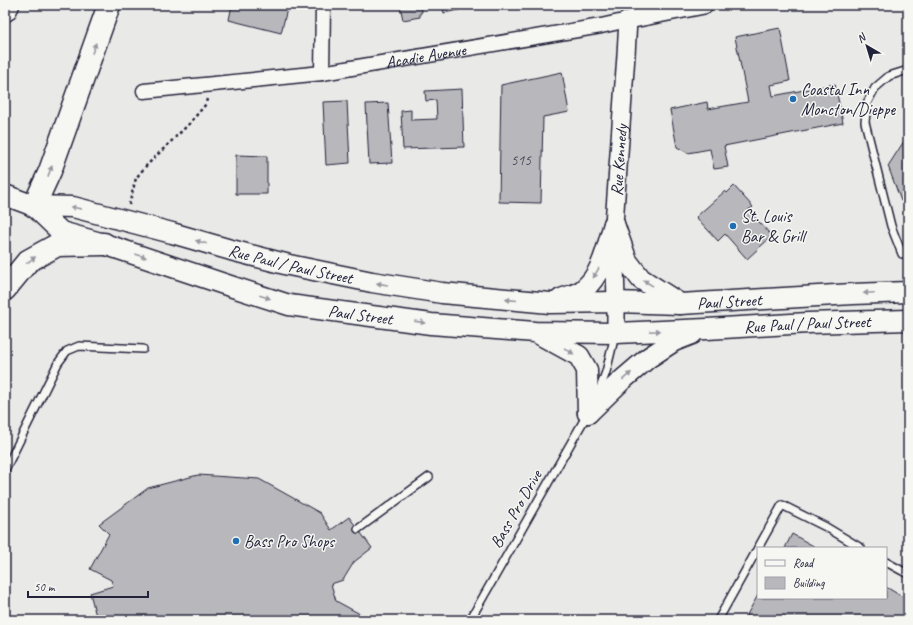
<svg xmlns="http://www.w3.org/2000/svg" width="913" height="625" viewBox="0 0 913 625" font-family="Caveat,sans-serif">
  <rect width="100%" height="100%" fill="#e9e9e7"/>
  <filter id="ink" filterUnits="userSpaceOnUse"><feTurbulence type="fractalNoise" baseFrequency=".025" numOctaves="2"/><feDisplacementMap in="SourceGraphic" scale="8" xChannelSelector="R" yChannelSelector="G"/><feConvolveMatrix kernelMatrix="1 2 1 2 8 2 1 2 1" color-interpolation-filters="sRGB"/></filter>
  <g filter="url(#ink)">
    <g fill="#b8b8bc" stroke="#22223b">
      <polygon points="232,5 288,5 281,33 229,20"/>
      <polygon points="400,5 421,5 422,12 420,13 420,17 403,20"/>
      <polygon points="442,5 458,5 459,10 444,13"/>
      <polygon points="780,28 790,81 771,85 773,96 835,84 843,123 724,146 728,167 714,169 710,149 688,153 677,147 670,110 707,102 708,109 748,102 735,37"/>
      <polygon points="562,72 569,112 543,117 541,203 499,202 501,85"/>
      <polygon points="462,89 464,147 403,149 401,111 411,110 411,120 437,119 436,100 426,101 425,91"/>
      <polygon points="347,101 350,163 326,165 323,102"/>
      <polygon points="388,103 392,163 369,164 366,104"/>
      <polygon points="908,135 908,205 901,201 888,166"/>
      <polygon points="236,155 267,156 267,194 236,194"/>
      <polygon points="734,186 753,207 748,210 772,236 747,259 725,234 718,241 696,217 725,191 727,193"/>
      <polygon points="198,475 259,479 320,513 331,530 349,517 372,548 354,562 343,580 331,584 336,601 371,620 97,620 90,593 113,586 111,580 90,569 109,534 99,524 148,488"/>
      <polygon points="792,534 817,548 785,548"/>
      <polygon points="886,587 908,600 908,620 744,620 758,595 758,598 886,598"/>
    </g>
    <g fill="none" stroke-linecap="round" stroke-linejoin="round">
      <g stroke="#22223b" stroke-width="10">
        <g id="service">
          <polyline points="902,254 891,226 865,122 867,103 875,88 889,76 908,70"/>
          <polyline points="598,394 606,372 615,335"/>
          <polyline points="5,470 58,363 67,351 79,346 143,349"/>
          <polyline points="358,529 429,477"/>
          <polyline points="758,548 782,505 826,527 861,548"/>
          <polyline points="886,562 908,574"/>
          <polyline points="470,620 588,413"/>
          <polyline points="718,620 758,548"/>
        </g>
      </g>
      <g stroke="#22223b" stroke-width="17">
        <g id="minor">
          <polyline points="322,73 323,5"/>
          <path id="s1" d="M144,91l178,-18 279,-47 27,-6"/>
        </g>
      </g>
      <g stroke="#22223b" stroke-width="20">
        <g id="tertiary">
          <path id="s2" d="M616,333v-31l-2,-78 12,-169 2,-35 76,-15"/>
        </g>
      </g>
      <g stroke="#22223b" stroke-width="23">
        <g id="secondary">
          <path id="s3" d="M5,195l29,11 39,1 99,26 59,17 58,15 83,17 70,11 108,10 66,-1 64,2 173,-10 55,-2"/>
          <path id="s4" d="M34,206l27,26 43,12 129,43 56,18 142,19 104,8 81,1 91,-4 101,-6 100,-3"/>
          <polyline points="614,224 627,261 641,279 680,304"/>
          <path d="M561,299c7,-3 18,-5 23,-10 19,-16 23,-43 30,-65"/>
          <polyline points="537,333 579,356 587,370 588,413"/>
          <polyline points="588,413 620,382 648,358 674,341 692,334"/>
        </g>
      </g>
      <g stroke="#22223b" stroke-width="25">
        <g id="motorway">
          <polyline points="5,10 8,5"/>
          <polyline points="34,206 50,171 109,5"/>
          <polyline points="5,289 28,261 57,245 104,244"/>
        </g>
      </g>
      <polyline stroke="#22223b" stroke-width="2.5" stroke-dasharray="3 3" stroke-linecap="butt" points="129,205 136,178 146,166 189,124 206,104 207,98"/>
      <use href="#service" stroke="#f6f6f2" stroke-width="7"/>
      <use href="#minor" stroke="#f6f6f2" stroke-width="14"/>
      <use href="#tertiary" stroke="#f6f6f2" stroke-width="17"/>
      <use href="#secondary" stroke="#f6f6f2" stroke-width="20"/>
      <use href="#motorway" stroke="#f6f6f2" stroke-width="22"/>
    </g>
    <defs><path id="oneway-solid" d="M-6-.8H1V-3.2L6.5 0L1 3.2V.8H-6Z"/></defs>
    <g fill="#9797a0">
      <use href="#oneway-solid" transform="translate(94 48) rotate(-70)"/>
      <use href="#oneway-solid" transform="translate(50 171) rotate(-69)"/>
      <use href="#oneway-solid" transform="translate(76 208) rotate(-169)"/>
      <use href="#oneway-solid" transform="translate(201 242) rotate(-164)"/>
      <use href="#oneway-solid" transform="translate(141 256) rotate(19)"/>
      <use href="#oneway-solid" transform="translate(31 260) rotate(-36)"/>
      <use href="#oneway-solid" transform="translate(596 273) rotate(120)"/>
      <use href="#oneway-solid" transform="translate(648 283) rotate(-148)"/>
      <use href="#oneway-solid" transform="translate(382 284) rotate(-171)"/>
      <use href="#oneway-solid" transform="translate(869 293) rotate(178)"/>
      <use href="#oneway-solid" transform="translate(265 297) rotate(17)"/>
      <use href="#oneway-solid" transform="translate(511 300) rotate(-175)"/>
      <use href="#oneway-solid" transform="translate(420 322) rotate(8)"/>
      <use href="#oneway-solid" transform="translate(655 331) rotate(-2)"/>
      <use href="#oneway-solid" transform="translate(569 351) rotate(32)"/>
      <use href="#oneway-solid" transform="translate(627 376) rotate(-40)"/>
    </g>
  </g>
  <g fill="#1f6fb2" stroke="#f6f6f2" stroke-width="1.5">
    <circle cx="793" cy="99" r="4"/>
    <circle cx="733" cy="226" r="4"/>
    <circle cx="236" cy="541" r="4"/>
  </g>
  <g text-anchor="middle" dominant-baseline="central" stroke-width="3" stroke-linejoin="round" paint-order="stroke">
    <g font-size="15" fill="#48485b">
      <text x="521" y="160">515</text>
    </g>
    <g font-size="17" fill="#22223b" stroke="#f6f6f2">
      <text stroke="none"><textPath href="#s1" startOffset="284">Acadie Avenue</textPath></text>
      <text stroke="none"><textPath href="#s2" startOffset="173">Rue Kennedy</textPath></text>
      <text stroke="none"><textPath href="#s3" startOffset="295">Rue Paul / Paul Street</textPath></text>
      <text stroke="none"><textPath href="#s3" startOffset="737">Paul Street</textPath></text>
      <text stroke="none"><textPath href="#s4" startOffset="349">Paul Street</textPath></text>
      <text stroke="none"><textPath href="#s4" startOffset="797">Rue Paul / Paul Street</textPath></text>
      <text transform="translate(516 509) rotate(-60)">Bass Pro Drive</text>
    </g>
    <g font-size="17" fill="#22223b" stroke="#f6f6f2" text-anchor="start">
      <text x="801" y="89">Coastal Inn<tspan x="801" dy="20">Moncton/Dieppe</tspan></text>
      <text x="741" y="216">St. Louis<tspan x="741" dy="20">Bar &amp; Grill</tspan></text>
      <text x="244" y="541">Bass Pro Shops</text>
    </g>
  </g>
  <rect width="913" height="625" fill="none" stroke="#f6f6f2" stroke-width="20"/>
  <rect x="10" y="10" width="893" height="605" fill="none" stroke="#22223b" stroke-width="1.5" filter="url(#ink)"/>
  <rect x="757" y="547" width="130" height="52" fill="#f6f6f2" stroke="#a1a1a9"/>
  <rect x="765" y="560" width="20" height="6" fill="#f6f6f2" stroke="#a1a1a9"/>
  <text x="793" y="567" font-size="12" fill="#22223b">Road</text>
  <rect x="765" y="577" width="20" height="12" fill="#b8b8bc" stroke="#a1a1a9"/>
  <text x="793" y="587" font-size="12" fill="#22223b">Building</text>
  <g transform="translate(867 46) rotate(322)" stroke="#f6f6f2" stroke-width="3" paint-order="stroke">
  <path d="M0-3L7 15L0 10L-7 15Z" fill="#22223b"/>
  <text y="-6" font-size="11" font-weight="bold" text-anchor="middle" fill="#22223b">N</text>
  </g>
  <path d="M28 591v6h120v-6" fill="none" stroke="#22223b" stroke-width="2"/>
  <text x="34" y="591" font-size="12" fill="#22223b" stroke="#f6f6f2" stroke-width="3" paint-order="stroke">50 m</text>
</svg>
